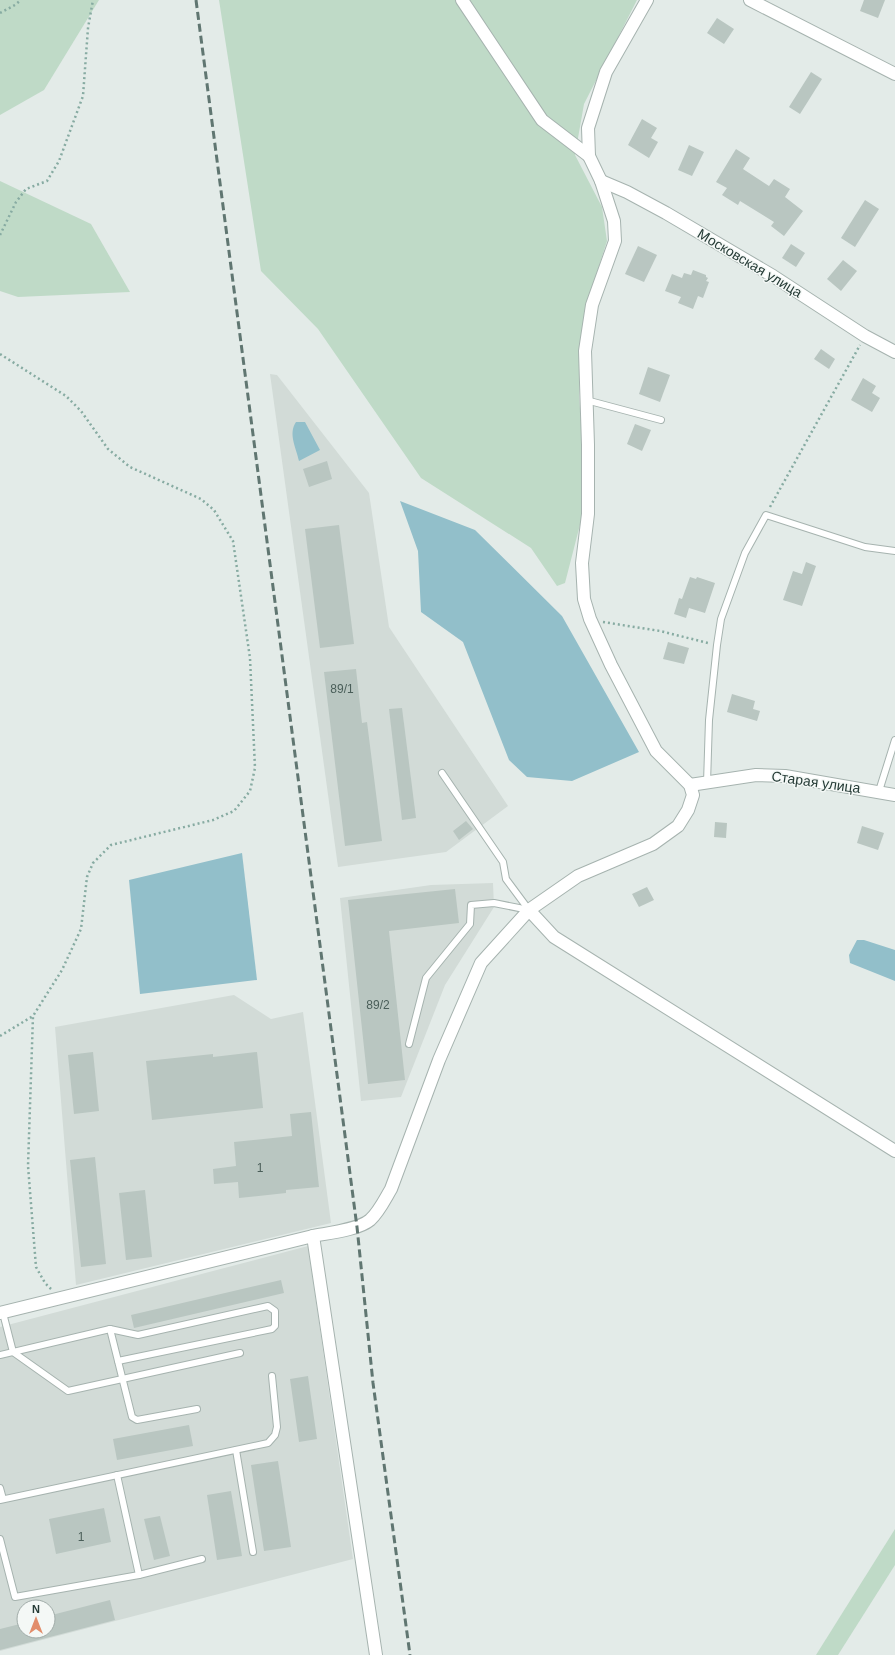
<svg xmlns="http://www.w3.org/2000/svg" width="895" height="1655" viewBox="0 0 895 1655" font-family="Arial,sans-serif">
  <rect width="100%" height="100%" fill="#e3ebe8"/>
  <g fill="#d2dbd7" fill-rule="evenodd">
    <polygon points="270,374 277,375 369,493 389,627 508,806 446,852 338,867"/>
    <polygon points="493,883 494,907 445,985 401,1097 361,1101 340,898 431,885"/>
    <polygon points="234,995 271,1019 303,1012 331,1223 76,1285 55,1027"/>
    <path d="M308,1246l45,313 -353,92v-324zM24,1607h24v24h-24z"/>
  </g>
  <g fill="#bfdac7">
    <polygon points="0,0 99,0 44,90 0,115"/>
    <polygon points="219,0 637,0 584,104 575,155 602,207 607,241 587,303 580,349 579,396 583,445 583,513 565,583 557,586 531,548 421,478 318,329 261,271"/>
    <polygon points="0,181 91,224 130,292 18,297 0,291"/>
    <polygon points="895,1529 895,1565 838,1655 816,1655"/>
  </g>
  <g fill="#92bfca">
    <path d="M296,422h9l15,28 -21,11c-3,-14 -11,-27 -3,-39z"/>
    <polygon points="400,501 475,530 562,616 639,752 572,781 527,777 509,760 463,642 421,612 418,551"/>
    <polygon points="242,853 257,980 140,994 129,880"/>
    <polygon points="857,940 864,940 895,950 895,981 850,963 849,955"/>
  </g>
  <g fill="#b9c6c1">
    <polygon points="864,0 885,0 878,18 860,11"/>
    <polygon points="717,18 734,29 724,44 707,33"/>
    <polygon points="811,72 822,79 800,114 789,107"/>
    <polygon points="642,119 657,128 651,138 658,142 649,158 628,145"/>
    <polygon points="689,145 704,152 692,176 678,170"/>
    <polygon points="736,149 750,158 743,169 769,186 774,179 790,189 785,197 803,211 784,236 771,226 774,222 740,201 738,205 722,195 727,188 716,182"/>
    <polygon points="865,200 879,209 855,247 841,238"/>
    <polygon points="791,244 805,253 796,267 782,258"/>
    <polygon points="638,246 657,255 644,282 625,274"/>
    <polygon points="843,260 857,271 841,291 827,279"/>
    <polygon points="693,270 706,275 706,277 708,278 706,281 709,282 703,298 698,296 693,309 678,303 681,297 665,291 672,274 682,278 684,273 691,275"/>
    <polygon points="821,349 835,359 829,369 814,359"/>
    <polygon points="648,367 670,375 660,402 639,394"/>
    <polygon points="863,378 876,386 872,393 880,398 872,412 851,400"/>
    <polygon points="635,424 651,430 642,451 627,444"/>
    <polygon points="327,461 332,479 309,487 303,469"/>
    <polygon points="339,525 354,644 320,648 305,529"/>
    <polygon points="806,562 816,566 802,606 783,600 793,571 802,574"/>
    <polygon points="690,577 696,579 697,577 715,583 705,613 689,608 686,618 674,614 679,598 682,599"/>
    <polygon points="668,642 689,648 684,664 663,659"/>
    <polygon points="356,669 362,723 367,722 382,841 345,846 324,672"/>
    <polygon points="732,694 755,701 753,709 760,711 757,721 727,712"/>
    <polygon points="402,708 416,818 402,820 389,709"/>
    <polygon points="466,821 473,829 459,840 453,831"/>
    <polygon points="715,822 727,823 726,838 714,837"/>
    <polygon points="862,826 884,833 878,850 857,843"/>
    <polygon points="647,887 654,900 639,907 632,894"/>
    <polygon points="455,889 459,923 389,931 405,1080 368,1084 348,900"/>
    <polygon points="93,1052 99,1111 74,1114 68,1055"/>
    <polygon points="257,1052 263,1108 152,1120 146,1061 213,1054 213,1057"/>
    <polygon points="311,1112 319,1187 286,1190 286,1193 239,1198 238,1182 214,1184 213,1169 236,1166 234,1142 292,1136 290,1114"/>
    <polygon points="95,1157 106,1264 81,1267 70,1160"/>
    <polygon points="145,1190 152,1257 126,1260 119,1193"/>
    <polygon points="281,1280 284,1293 134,1328 131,1315"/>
    <polygon points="308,1376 317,1439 299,1442 290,1379"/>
    <polygon points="189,1425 193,1446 117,1460 113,1439"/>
    <polygon points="278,1461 291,1547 264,1551 251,1465"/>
    <polygon points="231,1491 242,1556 217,1560 207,1495"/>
    <polygon points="104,1508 111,1542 56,1554 49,1519"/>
    <polygon points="160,1516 170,1556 154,1560 144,1519"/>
    <polygon points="110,1600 115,1620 0,1650 0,1629 24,1623 24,1631 48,1631 48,1616"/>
  </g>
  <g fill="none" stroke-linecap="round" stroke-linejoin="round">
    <g stroke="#a6b3af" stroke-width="8">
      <g id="service">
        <polyline points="586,400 661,420"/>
        <polyline points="442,773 503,862 506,879 529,910"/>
        <polyline points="707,783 709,720 717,645 721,619 745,553 766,515 865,547 895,551"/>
        <polyline points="879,791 895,740"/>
        <polyline points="409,1044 426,978 470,924 471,905 494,903 529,910"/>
        <polyline points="3,1313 13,1352 68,1391 240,1353"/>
        <polyline points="110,1329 132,1417 137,1420 197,1409"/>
        <polyline points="0,1355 110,1329 138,1335 268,1306 275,1311 275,1326 272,1329 118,1361"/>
        <polyline points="236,1450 253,1552"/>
        <polyline points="117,1475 139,1575 202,1559"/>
        <polyline points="0,1488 3,1499"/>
        <polyline points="0,1500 268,1443 275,1435 277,1427 272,1376"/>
        <polyline points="0,1539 15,1597 139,1575"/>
      </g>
    </g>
    <g stroke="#a6b3af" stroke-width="14">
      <g id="minor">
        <polyline points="462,0 542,120 589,156"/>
        <polyline points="750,0 895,74"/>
        <polyline points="601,181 627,192 666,213 773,276 865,336 895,352"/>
        <polyline points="690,785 756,775 785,776 895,795"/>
        <polyline points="529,910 554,937 895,1151"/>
        <polyline points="313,1236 376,1655"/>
        <path d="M0,1313l313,-77c15,-3 45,-6 57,-16 9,-8 15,-21 21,-31l48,-129 42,-97 48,-53 49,-34 75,-32 25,-18 10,-16 5,-15 -3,-10 -34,-34 -45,-86 -21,-46 -6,-20 -2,-36 6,-49v-69l-3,-94 7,-46 23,-64 -1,-20 -13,-40 -12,-25 -1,-28 18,-56 41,-72"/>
      </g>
    </g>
    <g stroke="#87aba2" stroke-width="2.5" stroke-dasharray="2 3" stroke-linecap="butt">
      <polyline points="0,13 15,5 21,0"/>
      <polyline points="0,235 16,202 26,189 47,181 59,161 83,96 88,28 93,0"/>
      <polyline points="0,354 66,396 81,411 108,449 130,467 201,499 214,510 233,541 250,658 255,768 250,791 234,811 213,820 111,845 93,863 87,877 81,929 62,970 33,1016 28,1166 36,1267 45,1283 51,1289"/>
      <polyline points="770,507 860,345"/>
      <polyline points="603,622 660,631 708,643"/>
      <polyline points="0,1036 33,1016"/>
    </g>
    <use href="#service" stroke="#fff" stroke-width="6"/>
    <use href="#minor" stroke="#fff" stroke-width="12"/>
    <polyline stroke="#607671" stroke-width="3" stroke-dasharray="8 4" stroke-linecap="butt" points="196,0 357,1227 373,1383 410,1655"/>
  </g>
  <g text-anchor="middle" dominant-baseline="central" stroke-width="3" stroke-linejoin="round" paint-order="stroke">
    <g font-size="12" fill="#4a5e59">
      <text x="342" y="689">89/1</text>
      <text x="378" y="1005">89/2</text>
      <text x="260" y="1168">1</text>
      <text x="81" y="1537">1</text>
    </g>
    <g font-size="14" fill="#253b36" stroke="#f4f8f6">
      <text transform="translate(750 263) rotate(31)">Московская улица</text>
      <text transform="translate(816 782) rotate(8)">Старая улица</text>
    </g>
  </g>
  <g transform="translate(36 1619)"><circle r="19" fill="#f4f8f6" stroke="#a1aca9"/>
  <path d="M0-3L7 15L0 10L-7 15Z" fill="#e28d6b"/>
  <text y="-6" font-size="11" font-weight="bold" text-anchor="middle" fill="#253b36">N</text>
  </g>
</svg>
